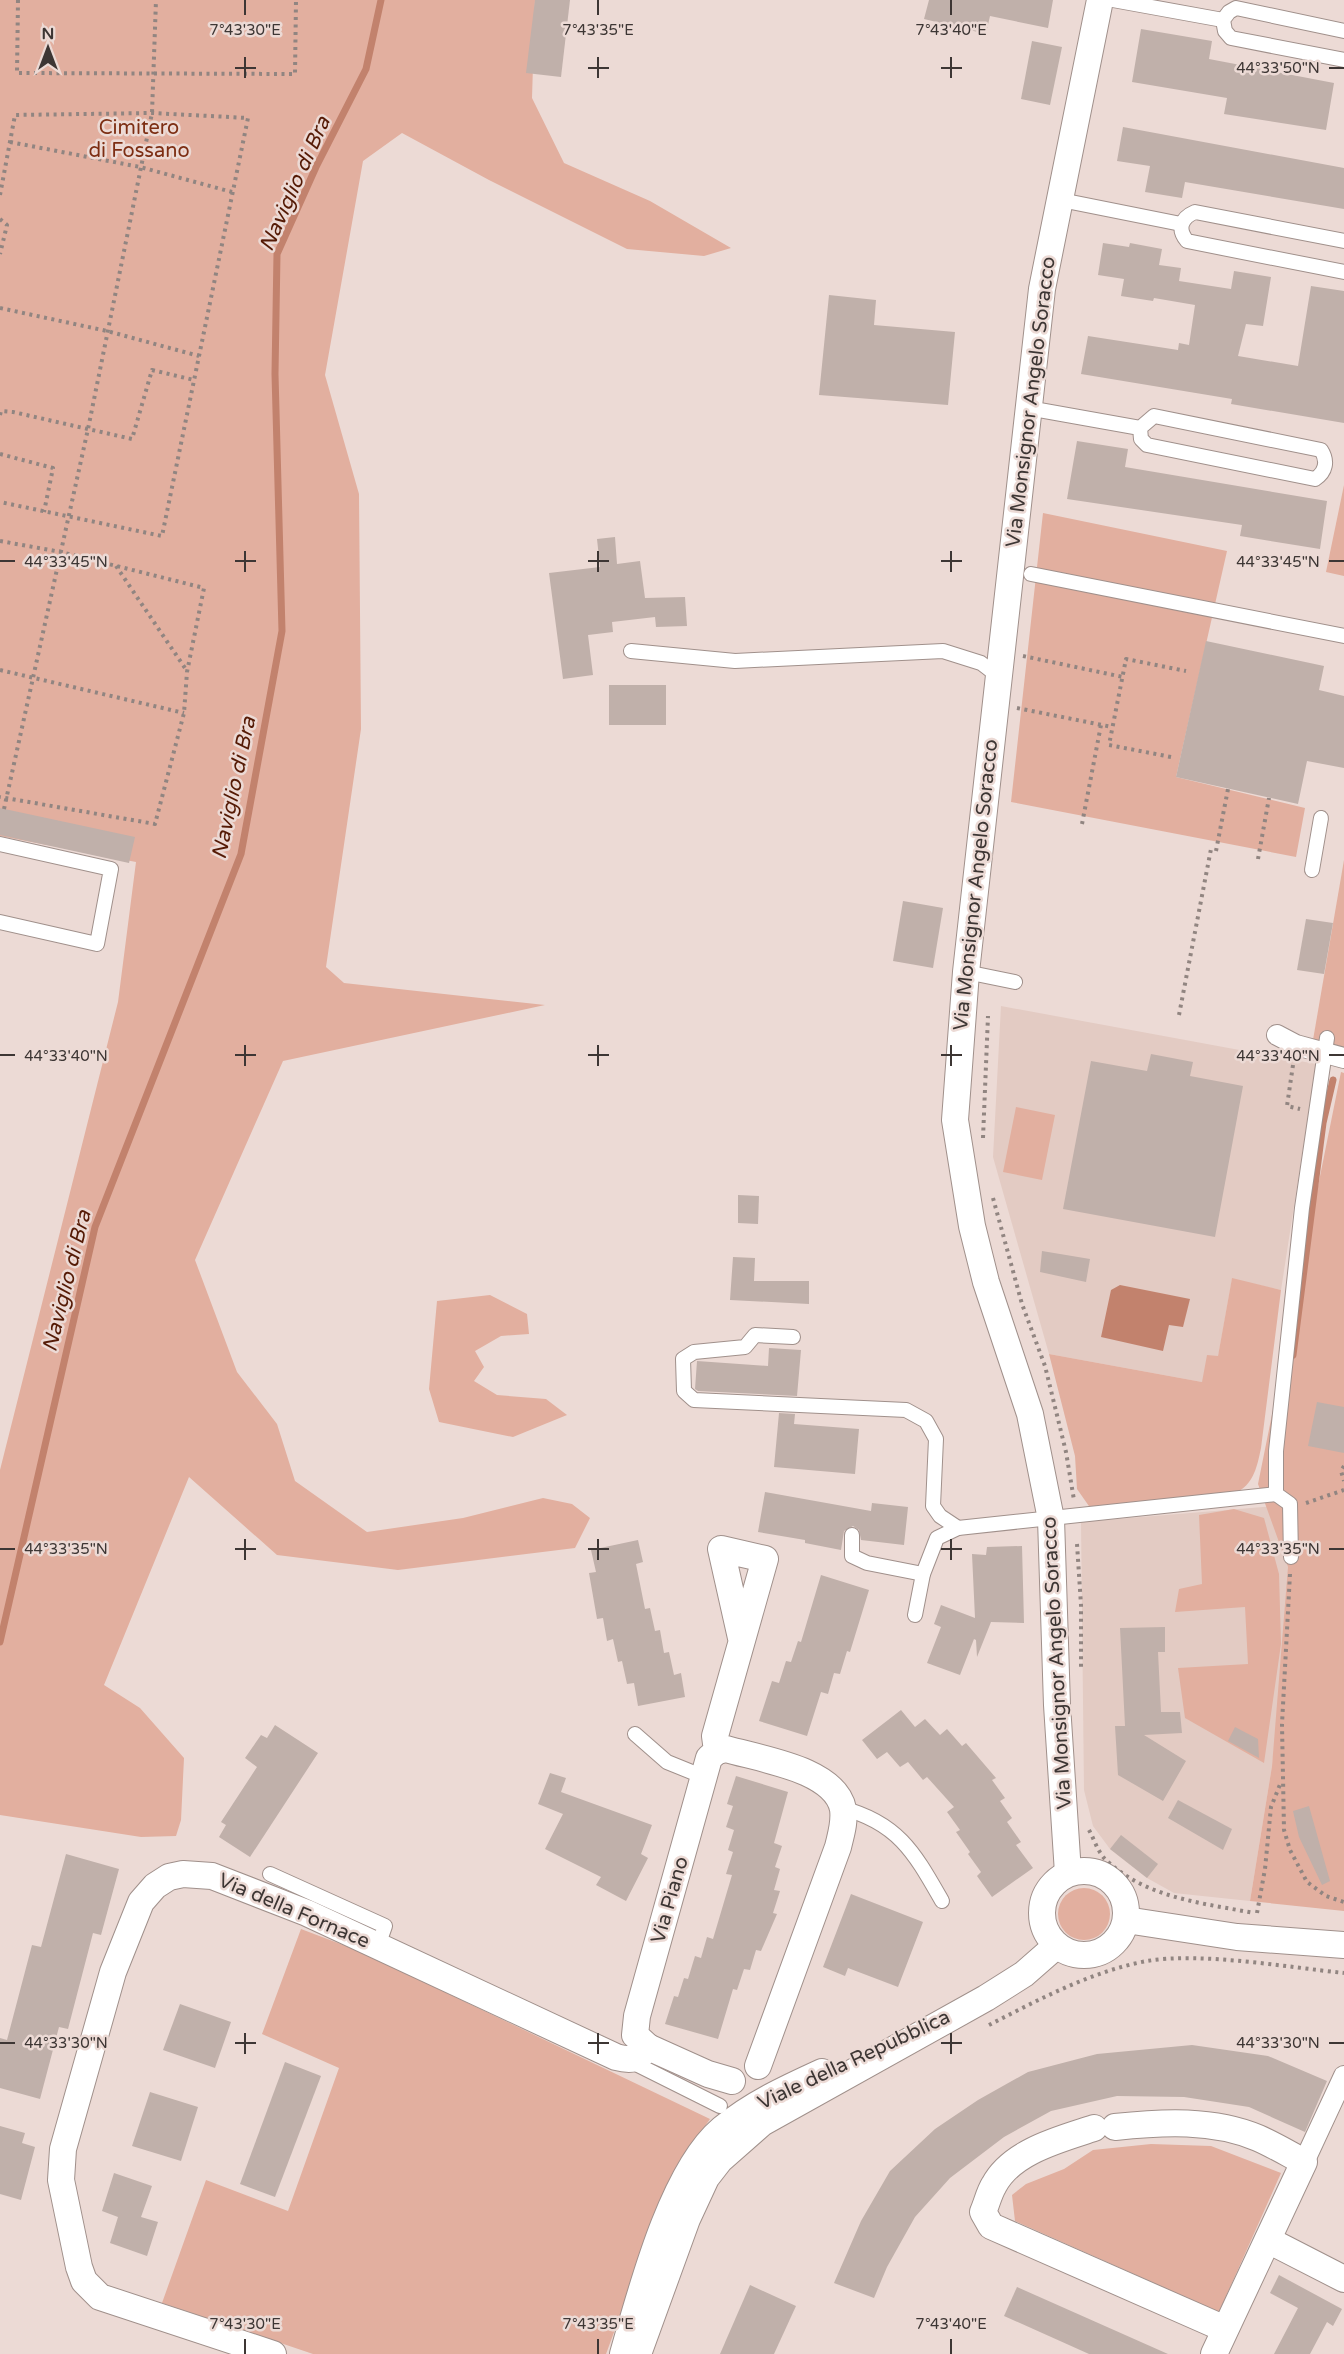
<svg xmlns="http://www.w3.org/2000/svg" width="1344" height="2354" viewBox="0 0 1344 2354" font-family="'Varela Round',sans-serif">
  <rect width="100%" height="100%" fill="#ecdad5"/>
  <g fill="#e3cbc3">
    <polygon points="1001,1006 1316,1064 1281,1290 1232,1279 1218,1357 1202,1382 1049,1354 993,1157"/>
    <polygon points="1275,1506 1288,1567 1287,1633 1272,1766 1250,1901 1174,1893 1147,1878 1110,1849 1093,1826 1084,1790 1081,1522"/>
  </g>
  <g fill="#e2af9f">
    <polygon points="0,0 535,0 532,98 564,163 650,201 731,248 704,256 627,249 489,180 402,133 363,161 325,375 359,494 361,729 326,967 344,983 545,1005 283,1061 195,1260 237,1372 277,1424 295,1481 367,1532 463,1518 543,1498 572,1504 590,1518 575,1548 398,1570 277,1555 189,1477 104,1685 140,1708 184,1758 181,1820 176,1836 141,1837 0,1815 0,1470 118,1002 136,862 0,836"/>
    <polygon points="1344,485 1344,576 1326,572"/>
    <polygon points="1043,513 1227,551 1176,777 1305,808 1296,857 1011,802"/>
    <polygon points="1344,860 1344,1047 1313,1040"/>
    <polygon points="1341,1072 1344,1073 1344,1911 1250,1901 1272,1766 1288,1567 1258,1484"/>
    <polygon points="1016,1107 1055,1115 1042,1180 1003,1172"/>
    <path d="M1232,1278l49,12 -20,158c-3,14 -6,32 -19,41 -13,10 -127,17 -151,20l-14,-20 -2,-33 -26,-102 153,28 5,-27 11,1z"/>
    <polygon points="490,1295 527,1314 529,1334 501,1336 475,1351 484,1367 474,1381 497,1395 546,1399 567,1415 513,1437 439,1422 429,1389 437,1301"/>
    <polygon points="1234,1509 1264,1518 1279,1574 1281,1644 1264,1763 1185,1718 1178,1668 1248,1664 1245,1607 1175,1612 1179,1589 1202,1584 1199,1515"/>
    <circle cx="1084" cy="1914" r="26"/>
    <polygon points="301,1929 359,1951 710,2119 673,2172 606,2354 313,2354 162,2303 206,2180 288,2211 339,2068 262,2034"/>
    <polygon points="1151,2144 1211,2146 1281,2173 1219,2312 1015,2221 1012,2195 1026,2184 1064,2169 1093,2150"/>
  </g>
  <polygon fill="#c2826d" points="1120,1285 1190,1299 1183,1327 1169,1325 1163,1351 1101,1337 1111,1290"/>
  <g fill="none" stroke-linecap="round" stroke-linejoin="round">
    <g stroke="#c2826d" stroke-width="7">
      <polyline points="1293,1355 1323,1123 1333,1080"/>
      <polyline points="0,1642 95,1227 241,854 282,631 275,374 277,254 316,167 366,69 381,0"/>
    </g>
  </g>
  <g fill="#c0b0aa">
    <polygon points="535,0 570,0 561,77 526,73"/>
    <polygon points="929,0 1053,0 1048,28 990,16 986,34 924,19"/>
    <polygon points="1141,29 1212,41 1209,59 1334,83 1326,130 1224,114 1227,98 1132,82"/>
    <polygon points="1032,41 1062,47 1050,105 1021,99"/>
    <polygon points="1123,127 1344,168 1344,209 1185,182 1182,198 1145,192 1150,166 1117,161"/>
    <polygon points="1103,243 1129,247 1130,243 1162,249 1159,265 1181,268 1179,281 1231,289 1234,271 1271,277 1263,326 1246,324 1238,356 1298,366 1311,286 1344,291 1344,423 1231,404 1232,399 1081,374 1088,336 1178,350 1179,343 1189,345 1195,305 1154,298 1153,301 1121,296 1124,279 1098,275"/>
    <polygon points="829,295 876,300 874,325 955,332 948,405 819,395"/>
    <polygon points="1077,441 1128,449 1125,467 1327,501 1320,549 1240,536 1242,525 1067,499"/>
    <polygon points="615,537 617,564 640,561 645,598 685,597 687,626 656,627 655,617 612,622 613,632 588,635 593,675 563,679 549,573 600,567 597,539"/>
    <polygon points="1206,641 1324,666 1319,690 1344,696 1344,768 1307,761 1298,804 1176,777"/>
    <rect x="609" y="685" width="57" height="40"/>
    <polygon points="0,808 135,837 129,863 0,835"/>
    <polygon points="903,901 943,908 933,968 893,961"/>
    <polygon points="1306,919 1333,923 1324,974 1297,970"/>
    <polygon points="1151,1054 1193,1062 1190,1076 1243,1086 1215,1237 1063,1209 1091,1061 1147,1071"/>
    <polygon points="738,1195 759,1196 758,1224 738,1223"/>
    <polygon points="1042,1251 1090,1259 1086,1282 1040,1272"/>
    <polygon points="733,1257 755,1258 754,1281 809,1281 809,1304 730,1300"/>
    <polygon points="769,1348 801,1350 797,1396 698,1391 695,1389 697,1361 768,1366"/>
    <polygon points="1317,1402 1344,1407 1344,1453 1308,1446"/>
    <polygon points="779,1413 795,1414 794,1424 859,1429 855,1474 774,1467"/>
    <polygon points="765,1492 871,1511 872,1503 908,1507 904,1545 861,1540 859,1530 853,1526 844,1531 841,1550 805,1543 805,1540 758,1532"/>
    <polygon points="638,1540 643,1562 636,1564 645,1609 650,1608 655,1631 660,1630 664,1653 669,1652 674,1675 681,1673 685,1697 638,1706 634,1683 627,1684 622,1661 618,1662 613,1639 607,1641 603,1618 597,1619 589,1573 596,1572 591,1550"/>
    <polygon points="1022,1546 1024,1623 991,1622 977,1657 976,1640 974,1639 960,1675 927,1663 941,1627 934,1624 941,1605 975,1618 972,1554 986,1555 987,1547"/>
    <polygon points="821,1575 869,1590 850,1652 847,1651 840,1674 834,1673 828,1694 821,1692 807,1736 759,1721 772,1681 779,1683 786,1661 791,1662 798,1641 801,1642"/>
    <polygon points="1165,1627 1165,1652 1158,1652 1161,1712 1180,1712 1182,1733 1144,1735 1186,1761 1163,1801 1118,1775 1115,1726 1125,1726 1120,1628"/>
    <polygon points="901,1710 915,1727 925,1719 940,1735 947,1729 962,1746 966,1743 996,1778 992,1780 1005,1798 1000,1801 1012,1818 1007,1822 1021,1842 1016,1845 1033,1868 992,1897 977,1876 981,1872 968,1854 970,1852 956,1832 960,1830 947,1812 954,1807 927,1777 923,1780 908,1762 900,1767 887,1752 877,1759 862,1740"/>
    <polygon points="275,1725 318,1753 250,1857 219,1837 226,1825 221,1822 257,1767 245,1758 261,1735 267,1738"/>
    <polygon points="1235,1727 1258,1739 1259,1758 1228,1741"/>
    <polygon points="550,1773 566,1778 561,1792 652,1825 641,1854 648,1858 626,1901 596,1885 601,1877 545,1849 563,1814 538,1804"/>
    <polygon points="736,1776 788,1792 774,1843 782,1846 775,1867 780,1869 774,1890 780,1891 773,1913 777,1914 761,1951 756,1950 750,1970 744,1969 737,1990 733,1989 718,2039 665,2024 674,1996 678,1997 684,1978 688,1979 695,1956 701,1958 707,1937 713,1939 732,1875 726,1874 733,1852 728,1850 734,1830 726,1827 733,1806 727,1804"/>
    <polygon points="1178,1800 1232,1829 1223,1850 1168,1818"/>
    <polygon points="1309,1806 1330,1881 1322,1885 1299,1837 1293,1811"/>
    <polygon points="1121,1835 1158,1864 1147,1878 1110,1849"/>
    <polygon points="66,1854 119,1869 101,1935 93,1933 68,2029 59,2027 40,2099 0,2088 0,2038 7,2040 32,1945 41,1947"/>
    <polygon points="851,1894 923,1922 898,1987 848,1968 845,1976 823,1967"/>
    <polygon points="180,2004 231,2022 215,2068 163,2050"/>
    <polygon points="1192,2045 1268,2056 1327,2081 1305,2132 1249,2107 1184,2097 1117,2096 1051,2111 1004,2137 950,2178 915,2217 887,2267 874,2298 834,2283 861,2221 890,2171 935,2129 978,2100 1028,2072 1097,2054"/>
    <polygon points="285,2062 321,2076 275,2197 240,2184"/>
    <polygon points="150,2092 198,2107 181,2161 132,2146"/>
    <polygon points="0,2126 25,2133 22,2143 35,2147 21,2200 0,2194"/>
    <polygon points="114,2173 152,2186 141,2217 158,2222 147,2256 110,2243 118,2217 102,2211"/>
    <polygon points="1279,2275 1342,2309 1333,2326 1327,2322 1310,2354 1274,2354 1298,2308 1270,2293"/>
    <polygon points="750,2285 796,2306 774,2354 720,2354"/>
    <polygon points="1017,2287 1168,2354 1089,2354 1004,2316"/>
  </g>
  <g fill="none" stroke-linecap="round" stroke-linejoin="round">
    <g stroke="#a0908b" stroke-width="16">
      <g id="service">
        <polyline points="1113,0 1223,20"/>
        <polyline points="1344,31 1236,8 1229,12 1223,20 1225,31 1231,38 1344,60"/>
        <polyline points="1061,200 1181,224"/>
        <path d="M1344,241l-149,-29c-14,6 -18,17 -8,29l157,31"/>
        <path d="M1028,408l112,20 14,-12 167,34c7,11 5,22 -6,29l-168,-34 -6,-6 -1,-11"/>
        <polyline points="1031,574 1344,636"/>
        <polyline points="631,651 735,661 943,651 981,663 998,676"/>
        <polyline points="0,844 111,869 97,944 0,922"/>
        <polyline points="1312,870 1321,818"/>
        <polyline points="966,972 1015,982"/>
        <polyline points="793,1337 755,1335 745,1347 694,1352 683,1359 684,1391 694,1400 906,1410 926,1421 936,1439 933,1506 940,1516 958,1528"/>
        <polyline points="852,1535 852,1556 867,1563 923,1574"/>
        <polyline points="1291,1557 1290,1504 1276,1494 1276,1451 1302,1208 1327,1038"/>
        <polyline points="915,1615 923,1574 937,1538 958,1528 1276,1494"/>
        <polyline points="635,1734 667,1762 704,1777"/>
        <path d="M842,1808c57,15 73,46 100,93"/>
        <polyline points="270,1874 385,1926 378,1946"/>
        <polyline points="628,2060 720,2106"/>
      </g>
    </g>
    <g stroke="#a0908b" stroke-width="22">
      <g id="pedestrian">
        <polyline points="1277,1035 1296,1045 1344,1058"/>
        <polyline points="1304,2162 1344,2076"/>
      </g>
    </g>
    <g stroke="#a0908b" stroke-width="28">
      <g id="minor">
        <path d="M717,1751l9,-2c34,10 109,20 117,60 2,14 -2,25 -5,38l-80,219"/>
        <circle cx="1084" cy="1913" r="42"/>
        <polyline points="1068,1873 1057,1705 1051,1519 1030,1414 986,1282 972,1226 955,1120 966,972 1042,289 1100,0"/>
        <polyline points="1126,1920 1237,1937 1344,1945"/>
        <polyline points="648,2047 635,2035 637,2016 709,1758 717,1751 715,1736 765,1559 721,1549 741,1638"/>
        <path d="M1115,2127c47,-5 98,-8 143,11 16,7 31,16 46,24l-90,192"/>
        <path d="M1094,2128c-33,11 -82,23 -100,57 -5,8 -7,18 -11,27l8,14 234,103"/>
        <polyline points="1268,2240 1344,2279"/>
        <path d="M273,2354l-173,-57 -16,-16 -5,-14 -18,-87 2,-31 50,-177 28,-70 14,-16 14,-9 14,-3 29,2 95,37 309,144c15,4 22,3 32,-10l60,27 24,7"/>
        <path d="M623,2354c18,-63 49,-183 99,-225 30,-25 65,-41 100,-57"/>
        <polyline points="638,2354 687,2219 706,2178 720,2160 762,2123 986,1998 1024,1974 1056,1946"/>
      </g>
    </g>
    <g stroke="#918581" stroke-width="4" stroke-dasharray="3 4.5" stroke-linecap="butt">
      <polyline points="18,0 17,73 295,74 296,0"/>
      <polyline points="10,142 140,167 232,192"/>
      <polyline points="0,195 15,115 152,113 248,118 162,536 0,502"/>
      <polyline points="0,219 7,225 0,254"/>
      <polyline points="0,308 107,331 199,356"/>
      <polyline points="0,415 1,411 13,412 132,439 152,370 194,380"/>
      <polyline points="0,454 53,468 44,512"/>
      <polyline points="0,541 61,552 204,588 187,672 184,713 155,824 0,797"/>
      <polyline points="116,566 187,671"/>
      <polyline points="1023,656 1123,677"/>
      <polyline points="0,670 184,713"/>
      <polyline points="1017,708 1112,727"/>
      <polyline points="1171,757 1109,745 1126,659 1186,671"/>
      <polyline points="4,809 88,429 152,113 156,0"/>
      <polyline points="1082,824 1101,725"/>
      <polyline points="1216,851 1228,789"/>
      <polyline points="1258,859 1269,798"/>
      <polyline points="1179,1015 1211,849"/>
      <polyline points="1293,1065 1287,1106 1300,1109"/>
      <polyline points="983,1138 988,1016"/>
      <polyline points="993,1198 1022,1304 1045,1366 1066,1452 1074,1500"/>
      <polyline points="1344,1466 1341,1471 1344,1481"/>
      <polyline points="1306,1503 1344,1490"/>
      <polyline points="1077,1544 1081,1605 1081,1668"/>
      <polyline points="1290,1574 1282,1724 1284,1830 1290,1850 1307,1882 1326,1896 1344,1902"/>
      <path d="M1089,1830c5,9 9,22 16,29 40,39 97,44 149,54"/>
      <polyline points="1257,1913 1265,1869 1271,1807 1281,1782"/>
      <path d="M989,2025c49,-25 103,-54 158,-64 55,-9 139,6 197,12"/>
    </g>
    <use href="#service" stroke="#fff" stroke-width="14"/>
    <use href="#pedestrian" stroke="#fff" stroke-width="20"/>
    <use href="#minor" stroke="#fff" stroke-width="26"/>
  </g>
  <path fill="none" stroke="#3d3634" stroke-width="2" d="M245,0v15M598,0v15M951,0v15M245,57v21M598,57v21M951,57v21M235,68h21M588,68h21M941,68h21M1329,68h15M245,551v21M598,551v21M951,551v21M0,561h15M235,561h21M588,561h21M941,561h21M1329,561h15M245,1045v21M598,1045v21M951,1045v21M0,1055h15M235,1055h21M588,1055h21M941,1055h21M1329,1055h15M245,1539v21M598,1539v21M951,1539v21M0,1549h15M235,1549h21M588,1549h21M941,1549h21M1329,1549h15M245,2033v21M598,2033v21M951,2033v21M0,2043h15M235,2043h21M588,2043h21M941,2043h21M1329,2043h15M245,2339v15M598,2339v15M951,2339v15"/>
  <g text-anchor="middle" dominant-baseline="central" stroke-width="5" stroke-linejoin="round" paint-order="stroke">
    <g font-size="20" fill="#7d2e13" stroke="#ecdad5">
      <text x="139" y="128">Cimitero<tspan x="139" dy="23">di Fossano</tspan></text>
    </g>
    <g font-size="20" fill="#3d3634" stroke="#ecdad5">
      <text transform="translate(1031 402) rotate(-83)">Via Monsignor Angelo Soracco</text>
      <text transform="translate(976 885) rotate(-84)">Via Monsignor Angelo Soracco</text>
      <text transform="translate(1057 1663) rotate(-93)">Via Monsignor Angelo Soracco</text>
      <text transform="translate(670 1900) rotate(-74)">Via Piano</text>
      <text transform="translate(294 1911) rotate(23)">Via della Fornace</text>
      <text transform="translate(854 2060) rotate(-25)">Viale della Repubblica</text>
    </g>
    <g font-size="21" font-style="italic" fill="#551a05" stroke="#ecdad5">
      <text transform="translate(295 184) rotate(-66)">Naviglio di Bra</text>
      <text transform="translate(234 788) rotate(-78)">Naviglio di Bra</text>
      <text transform="translate(67 1281) rotate(-76)">Naviglio di Bra</text>
    </g>
  </g>
  <g font-size="15" text-anchor="middle" fill="#3d3634" stroke="#ecdad5" stroke-width="5" stroke-linejoin="round" paint-order="stroke">
    <text x="245" y="35">7°43'30"E</text>
    <text x="598" y="35">7°43'35"E</text>
    <text x="951" y="35">7°43'40"E</text>
    <text x="1278" y="73">44°33'50"N</text>
    <text x="66" y="567">44°33'45"N</text>
    <text x="1278" y="567">44°33'45"N</text>
    <text x="66" y="1061">44°33'40"N</text>
    <text x="1278" y="1061">44°33'40"N</text>
    <text x="66" y="1554">44°33'35"N</text>
    <text x="1278" y="1554">44°33'35"N</text>
    <text x="66" y="2048">44°33'30"N</text>
    <text x="1278" y="2048">44°33'30"N</text>
    <text x="245" y="2329">7°43'30"E</text>
    <text x="598" y="2329">7°43'35"E</text>
    <text x="951" y="2329">7°43'40"E</text>
  </g>
  <g transform="translate(48 48)" stroke="#ecdad5" stroke-width="4.5" paint-order="stroke">
  <path d="M0-4.5L10 22L0 15L-10 22Z" fill="#3d3634"/>
  <text y="-9" font-size="16" font-weight="bold" text-anchor="middle" fill="#3d3634">N</text>
  </g>
</svg>
